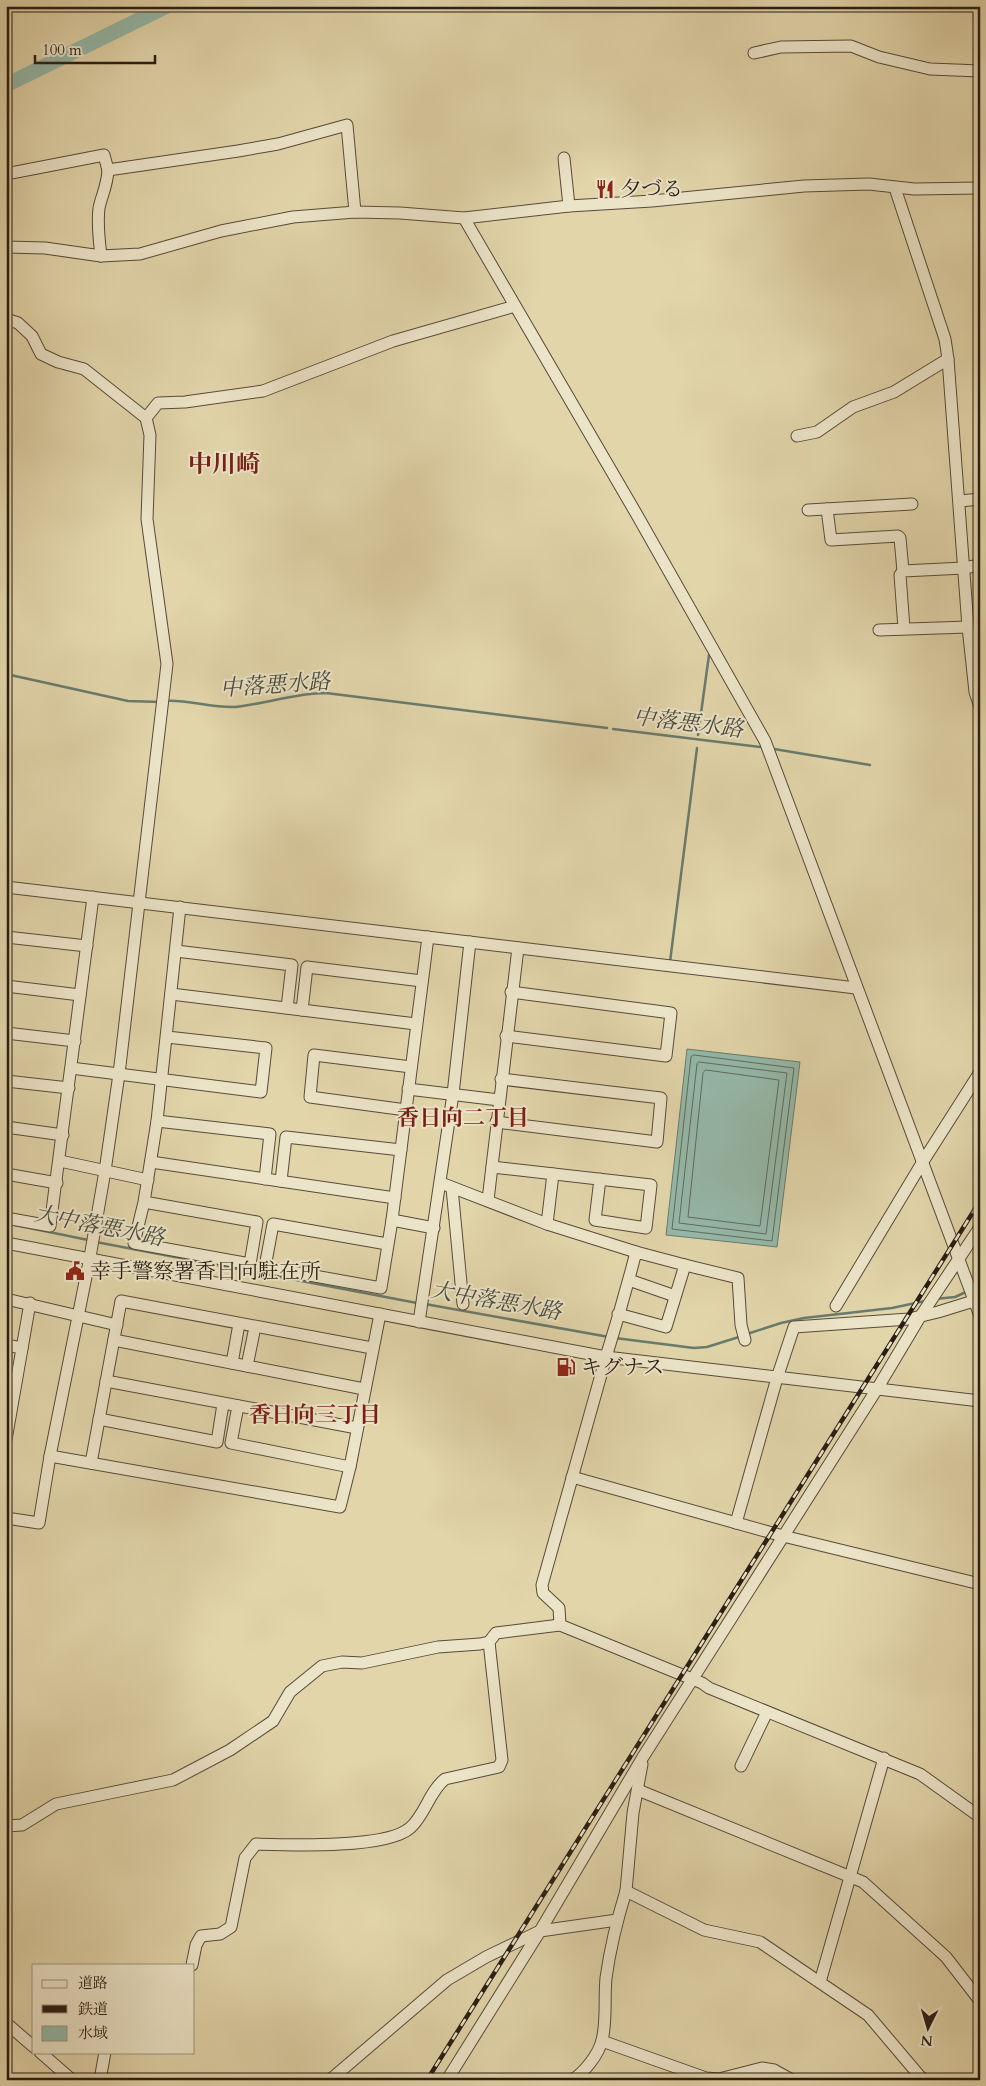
<svg xmlns="http://www.w3.org/2000/svg" width="986" height="2086" viewBox="0 0 986 2086" font-family="Cardo,'Noto Serif JP',serif">
  <rect width="100%" height="100%" fill="#e2d5aa"/>
  <filter id="stains"><feTurbulence type="fractalNoise" baseFrequency=".004" numOctaves="4"/><feColorMatrix values="0 0 0 0 .2 0 0 0 0 .09 0 0 0 0 .02 0 0 0 .5 -.17"/></filter>
  <radialGradient id="worn" r=".72"><stop offset=".6" stop-color="#630" stop-opacity="0"/><stop offset="1" stop-color="#630" stop-opacity=".3"/></radialGradient>
  <polygon fill="#95b9aa" stroke="#697b6e" points="687,1049 800,1062 777,1247 666,1235"/>
  <g fill="none" stroke-linecap="round" stroke-linejoin="round">
    <g stroke="#5e6b5f" stroke-width="1">
      <polygon points="694,1055 794,1068 772,1241 672,1229 691,1057"/>
      <polygon points="699,1062 787,1073 766,1234 679,1223 697,1064"/>
      <polygon points="706,1070 779,1080 760,1226 688,1217 703,1073"/>
    </g>
    <g stroke="#697b6e" stroke-width="2.5">
      <polyline points="6,674 128,701 160,702"/>
      <path d="M165,701c21,-2 46,7 70,6 30,-3 60,-14 91,-14l281,35"/>
      <polyline points="613,729 760,747"/>
      <polyline points="698,735 709,655"/>
      <polyline points="774,749 870,765"/>
      <polyline points="670,962 697,748"/>
      <polyline points="15,1225 88,1240"/>
      <polyline points="96,1242 417,1303"/>
      <polyline points="935,1299 955,1297 966,1292"/>
      <polyline points="425,1304 609,1337"/>
      <polyline points="747,1334 781,1323 804,1318 892,1308 925,1301"/>
      <polyline points="615,1338 694,1348 707,1347 742,1336"/>
    </g>
    <polyline stroke="#95b9aa" stroke-width="15" points="6,85 167,6"/>
    <g stroke="#564b3a" stroke-width="13">
      <g id="minor">
        <polyline points="754,53 781,47 851,46 879,57 930,69 980,71"/>
        <polyline points="564,158 569,206"/>
        <polyline points="6,174 104,155 108,170 238,151 278,144 347,125 355,212"/>
        <polyline points="895,188 945,339 948,359 968,627 975,692 980,707"/>
        <polyline points="464,218 637,515 765,741 980,1316"/>
        <polyline points="6,247 45,248 101,256 140,254 221,231 293,217 355,212 400,213 464,218 569,206 652,201 804,186 869,184 914,189 980,188"/>
        <path d="M101,256c-2,-16 -4,-32 -2,-48 3,-14 8,-21 9,-38"/>
        <polyline points="6,319 18,323 32,336 41,354 58,362 84,369 146,418 150,435 147,519 167,664 119,1074 105,1171 90,1257 50,1456 39,1523 6,1518"/>
        <polyline points="146,418 158,403 185,402 263,391 393,341 515,306"/>
        <polyline points="797,436 817,432 853,407 894,392 948,359"/>
        <polyline points="960,501 980,499"/>
        <polyline points="827,509 831,540 898,536 900,538 903,571"/>
        <polyline points="808,510 912,504"/>
        <polyline points="904,628 900,575 903,571 964,568 980,565"/>
        <polyline points="879,630 968,627"/>
        <polyline points="6,887 856,988"/>
        <polyline points="6,937 87,946"/>
        <polyline points="176,951 292,965 287,1008"/>
        <polyline points="6,986 80,995"/>
        <polyline points="171,994 416,1024"/>
        <polyline points="302,1010 307,967 422,981"/>
        <polyline points="6,1033 75,1041"/>
        <polyline points="506,1036 666,1056 671,1013 511,992"/>
        <polyline points="71,1068 261,1092 266,1048 167,1037"/>
        <polyline points="6,1081 69,1088"/>
        <polyline points="408,1089 499,1100"/>
        <polyline points="406,1110 310,1097 314,1055 411,1067"/>
        <polyline points="157,1121 270,1134 265,1179"/>
        <polyline points="496,1122 657,1142 661,1098 501,1079"/>
        <polyline points="6,1127 63,1135"/>
        <polyline points="60,1161 148,1180"/>
        <polyline points="151,1162 395,1198"/>
        <polyline points="492,1167 651,1185 646,1228 595,1220 600,1179"/>
        <polyline points="6,1174 57,1183"/>
        <polyline points="281,1181 286,1137 401,1150"/>
        <polyline points="441,1183 547,1224 636,1252"/>
        <polyline points="452,1188 463,1304"/>
        <polyline points="488,1200 518,948"/>
        <polyline points="144,1202 134,1243 250,1264 257,1222 144,1202 157,1121 180,907"/>
        <polyline points="6,1218 50,1226 93,897"/>
        <polyline points="392,1220 434,1228"/>
        <polyline points="547,1224 553,1174"/>
        <polyline points="6,1243 606,1357 980,1401"/>
        <polyline points="387,1244 273,1224 265,1267 381,1288 392,1220 428,937"/>
        <polyline points="685,1265 738,1278 741,1325 745,1340"/>
        <polyline points="629,1280 675,1296"/>
        <polyline points="6,1299 117,1325"/>
        <polyline points="836,1306 922,1163 980,1072"/>
        <polyline points="419,1322 453,1094 470,942"/>
        <polyline points="114,1340 364,1389"/>
        <polyline points="6,1345 22,1348"/>
        <polyline points="232,1363 239,1324"/>
        <polyline points="247,1366 255,1327"/>
        <polyline points="106,1381 357,1428"/>
        <polyline points="238,1406 231,1443 350,1467"/>
        <polyline points="99,1419 217,1442 223,1404"/>
        <polyline points="6,1440 30,1303"/>
        <polyline points="50,1456 340,1507 350,1467 380,1314"/>
        <polyline points="91,1463 121,1301 372,1348"/>
        <polyline points="572,1477 783,1536 980,1584"/>
        <polyline points="736,1523 777,1378 794,1327 909,1319 938,1312 980,1299"/>
        <path d="M560,1625l-1,-17 -16,-15 -1,-8 64,-228c11,-35 21,-70 30,-105l49,13 -19,62 -48,-13"/>
        <polyline points="741,1766 767,1712"/>
        <polyline points="638,1790 863,1882 946,1957 980,2001"/>
        <polyline points="6,1826 22,1825 56,1804 173,1780 230,1750 273,1721 290,1692 322,1666 342,1662 362,1663 438,1647 480,1644 489,1642 496,1633 560,1625 702,1683 709,1688 920,1774 980,1817"/>
        <polyline points="626,1891 633,1813 642,1764"/>
        <path d="M192,1965l4,-20 5,-9 19,-2 11,-7 14,-69 11,-14c33,1 130,5 154,-16 15,-13 19,-36 35,-49l54,-12 3,-7 -13,-118"/>
        <polyline points="820,1982 884,1758"/>
        <polyline points="6,2023 34,2047"/>
        <polyline points="602,2041 706,2078 719,2079 762,2068 774,2070 792,2080"/>
        <polyline points="40,2052 72,2080"/>
        <polyline points="100,2080 105,2052"/>
        <polyline points="330,2080 447,1980 486,1957 540,1931 617,1920"/>
        <polyline points="447,2080 540,1931 643,1757 877,1389 920,1317 980,1227"/>
        <path d="M572,2080c12,-7 27,-26 30,-40 5,-18 2,-42 4,-62 4,-29 11,-58 20,-87l78,39 56,12 108,73 55,65"/>
      </g>
    </g>
    <use href="#minor" stroke="#ece4c8" stroke-width="11"/>
    <g stroke="#281d14" stroke-width="4.5">
      <polyline id="rail" points="427,2080 980,1201"/>
    </g>
    <use href="#rail" stroke="#ece4c8" stroke-width="2.5" stroke-dasharray="8" stroke-linecap="butt"/>
  </g>
  <defs>
    <g id="restaurant-bare" transform="scale(1.5)"><path d="M-5-6h1v4h1v-4h1v4h1v-4h1v5L-1.5 .5V6h-2V.5L-5-1ZM5-6V6H3V1.5H1.5Q1.5-4 5-6Z" fill="#8f2418" stroke="#ece4c8" stroke-width="2.5" paint-order="stroke"/></g>
    <g id="civic-bare" transform="scale(1.5)"><path d="M-.6-6.5H3V-4.5H.6V-3L4-1V1h2V6H-6V1h2V-1L-.6-3ZM-1.2 2.5V6h2.4V2.5Z" fill="#8f2418" stroke="#ece4c8" stroke-width="2.5" paint-order="stroke"/></g>
    <g id="fuel-bare" transform="scale(1.5)"><path d="M-5.5-6h7V0h2V4h1.3V-2.5L3-4.5l.8-.8L6-3V5H2.5V1h-1V6h-7ZM-4.2-4.7v3.2H.2V-4.7Z" fill="#8f2418" stroke="#ece4c8" stroke-width="2.5" paint-order="stroke"/></g>
  </defs>
  <g fill-rule="evenodd">
    <use href="#restaurant-bare" x="605" y="189"/>
    <use href="#civic-bare" x="75" y="1271"/>
    <use href="#fuel-bare" x="566" y="1367"/>
  </g>
  <g text-anchor="middle" dominant-baseline="central" stroke-width="4" stroke-linejoin="round" paint-order="stroke">
    <g font-size="21" fill="#281d14" stroke="#ece4c8" text-anchor="start">
      <text x="620" y="189">夕づる</text>
      <text x="90" y="1271">幸手警察署香日向駐在所</text>
      <text x="581" y="1367">キグナス</text>
    </g>
    <g font-size="22" font-style="italic" fill="#494c41" stroke="#ece4c8">
      <text transform="translate(275 685) rotate(-4)">中落悪水路</text>
      <text transform="translate(688 723) rotate(7)">中落悪水路</text>
      <text transform="translate(99 1226) rotate(11)">大中落悪水路</text>
      <text transform="translate(496 1301) rotate(10)">大中落悪水路</text>
    </g>
    <g font-size="22" font-weight="bold" fill="#7a1f14" stroke="#ece4c8">
      <text x="463" y="1118">香日向二丁目</text>
      <text x="315" y="1415">香日向三丁目</text>
    </g>
    <g font-size="24" font-weight="bold" fill="#7a1f14" stroke="#ece4c8">
      <text x="224" y="464">中川崎</text>
    </g>
  </g>
  <rect width="986" height="2086" fill="none" stroke="#e2d5aa" stroke-width="25"/>
  <rect x="8" y="8" width="971" height="2071" fill="none" stroke="#281d14" stroke-width="2.5"/>
  <rect x="12" y="12" width="961" height="2061" fill="none" stroke="#281d14"/>
  <rect x="32" y="1964" width="162" height="90" fill="#ece4c8" stroke="#9e9480"/>
  <rect x="42" y="1980" width="25" height="8" fill="#ece4c8" stroke="#9e9480"/>
  <text x="78" y="1988" font-size="15" fill="#281d14">道路</text>
  <rect x="42" y="2005" width="25" height="8" fill="#281d14" stroke="#9e9480"/>
  <text x="78" y="2014" font-size="15" fill="#281d14">鉄道</text>
  <rect x="42" y="2026" width="25" height="15" fill="#95b9aa" stroke="#9e9480"/>
  <text x="78" y="2038" font-size="15" fill="#281d14">水域</text>
  <g transform="translate(928 2028) rotate(185)" stroke="#ece4c8" stroke-width="4" paint-order="stroke">
  <path d="M0-4L9 19L0 12L-9 19Z" fill="#281d14"/>
  <text y="-8" font-size="14" font-weight="bold" text-anchor="middle" fill="#281d14">N</text>
  </g>
  <path d="M35 55v8h120v-8" fill="none" stroke="#281d14" stroke-width="2.5"/>
  <text x="42" y="55" font-size="15" fill="#281d14" stroke="#ece4c8" stroke-width="4" paint-order="stroke">100 m</text>
  <rect width="100%" height="100%" filter="url(#stains)"/>
  <rect width="100%" height="100%" fill="url(#worn)"/>
</svg>
